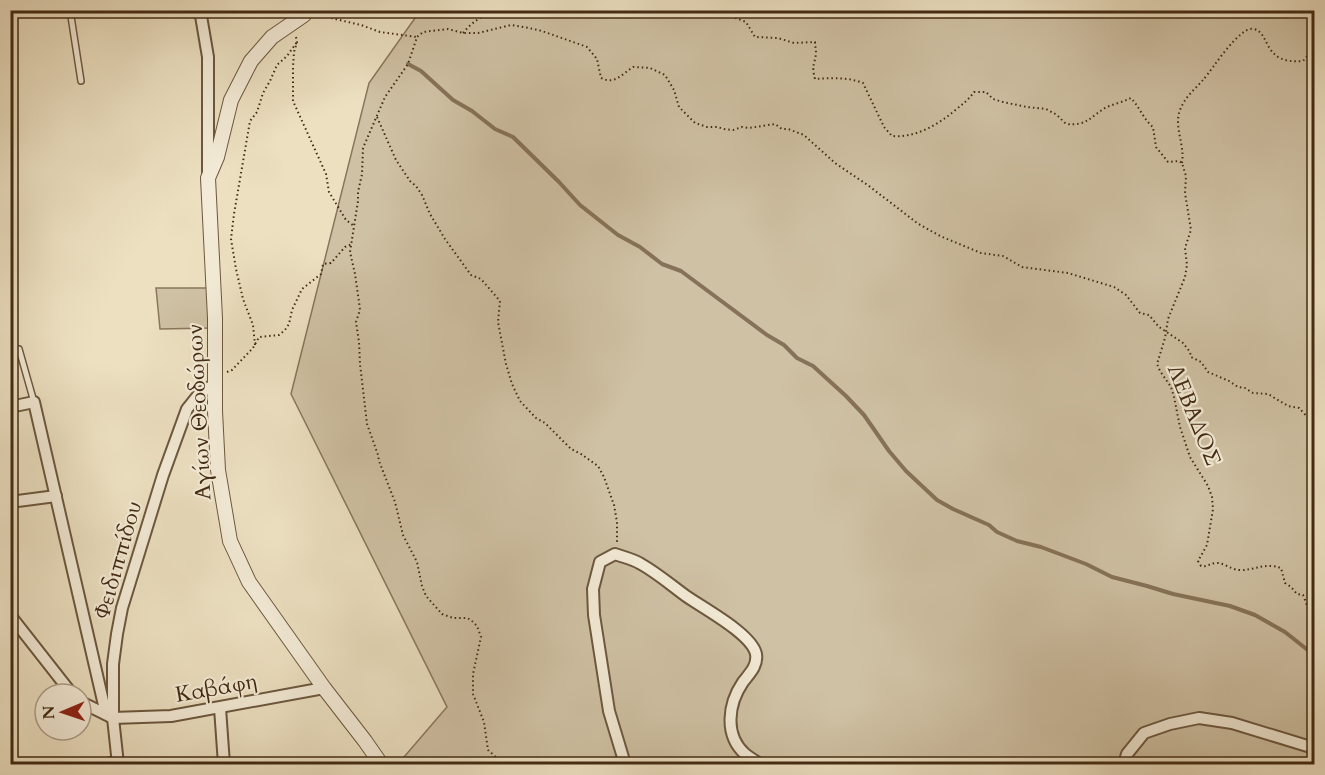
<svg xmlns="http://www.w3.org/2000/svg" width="1325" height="775" viewBox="0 0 1325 775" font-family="Cardo,serif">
  <rect width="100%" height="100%" fill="#ece0c1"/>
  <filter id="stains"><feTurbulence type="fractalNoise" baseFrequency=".00333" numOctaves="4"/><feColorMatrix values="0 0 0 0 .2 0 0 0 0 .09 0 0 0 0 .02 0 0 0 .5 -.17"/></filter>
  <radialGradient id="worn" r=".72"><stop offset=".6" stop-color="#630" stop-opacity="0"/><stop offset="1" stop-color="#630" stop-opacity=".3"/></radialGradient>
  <g fill="#cfc1a4" stroke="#89765c" stroke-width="1.5">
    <polygon points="420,11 1314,11 1314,764 398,764 447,707 291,394 369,83"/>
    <polygon points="156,288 208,288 211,328 160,329"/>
  </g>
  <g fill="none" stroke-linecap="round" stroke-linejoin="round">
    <polyline stroke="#867258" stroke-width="4" points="408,64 421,71 453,100 472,111 495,129 513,137 559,182 580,205 618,235 640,247 662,264 681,271 767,335 784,345 797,358 813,366 846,396 864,415 889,451 906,471 937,500 953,509 989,525 997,532 1017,541 1041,547 1086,564 1112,577 1147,586 1173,594 1230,606 1255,615 1285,632 1314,655"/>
    <g stroke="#6d583f" stroke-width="8">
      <g id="service">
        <polyline points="70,10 81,81"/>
        <polyline points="19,349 34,402"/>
        <polyline points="97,764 117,758"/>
      </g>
    </g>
    <g stroke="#6d583f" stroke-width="14">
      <g id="minor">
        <polyline points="200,10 208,57 208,172"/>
        <polyline points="10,407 34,402 106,714"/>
        <polyline points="10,502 56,496"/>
        <polyline points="10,615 72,694"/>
        <polyline points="81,702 113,718 171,716 324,688"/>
        <polyline points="220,708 224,764"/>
        <polyline points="118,764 113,718 113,664 117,634 122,608 163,475 187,409 199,394 215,384"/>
        <path d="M625,764l-16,-53 -15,-96 -1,-26 7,-27 15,-8c8,3 18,5 26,10 16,9 30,21 45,32 17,12 66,38 70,58 2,12 -7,20 -13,28 -15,22 -19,53 2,72 5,4 10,7 15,10"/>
        <polyline points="1124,764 1127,754 1144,733 1170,724 1199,718 1232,723 1314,748"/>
      </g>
    </g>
    <g stroke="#6d583f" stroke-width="16">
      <polyline id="tertiary" points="307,10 304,15 272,37 251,61 231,100 217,157 208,178 215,318 215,411 218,470 230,541 249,582 324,688 365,741 381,764"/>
    </g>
    <g stroke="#432b14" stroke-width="2" stroke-dasharray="1.5 3" stroke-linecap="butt">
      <polyline points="276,10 284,14"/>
      <path d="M724,10l9,7 13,5 9,15 23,1 16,5 21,-1c0,4 1,7 1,11 -1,12 -5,11 -1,26 16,-1 33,-2 48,4l21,44 8,9c22,2 44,-10 61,-24 8,-7 15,-11 21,-20h12l7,7 10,3 24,5 19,2 11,6 9,9c21,2 23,-6 39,-16 8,-4 18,-6 26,-10 9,10 13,22 22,29l3,20 12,15 11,-1 3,2 4,13 -1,17 6,37 -6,18 2,17 -2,12 -17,42 -3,19 -8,26 3,7 11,16 3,10 6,30 10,30 18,29 4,11 1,12 -6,36 -9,16 3,5c6,1 8,-2 14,-3 8,-1 15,6 23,7 16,1 26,-8 43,-2l4,15 6,4 6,7 6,1c4,9 6,19 11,27"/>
      <polyline points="318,15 361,25 380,32 417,37"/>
      <path d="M463,33c11,-13 19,-17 35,-23"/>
      <polyline points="296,37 297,42 294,52 293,67 293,101 326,174 329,192 346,220 354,226"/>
      <polyline points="377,117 396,160 410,181 416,186 422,195 430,214 445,239 471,275 481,279 500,301 498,322 506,364 512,384 520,401 536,418 545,423 571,449 581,454 598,466 604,477 614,505 617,522 617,543"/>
      <path d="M1182,163c3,-17 -7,-33 -3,-50 4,-14 15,-23 24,-33 9,-10 37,-55 51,-51 17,4 8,36 49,32l11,-13"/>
      <polyline points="255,345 253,325 243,299 236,269 231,239 234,214 250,121 257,112 263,93 270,81 277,65 287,56 297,42"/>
      <polyline points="227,372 232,370 253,348 259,337 279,335 285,330 289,324 292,310 302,289 321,274 323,264 331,263 345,247 352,244"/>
      <path d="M501,764l-3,-5 -10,-9 -4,-28 -11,-28v-20l8,-37 -4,-11 -6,-6 -4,-2h-14l-11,-4 -16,-18 -4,-10 -5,-24 -14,-27 -8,-33 -16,-41 -1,-6 -11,-31 -7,-60 -1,-22 -3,-20 4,-12 -1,-8 -4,-28 -5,-22 8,-51v-9l4,-18 1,-26 22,-51 23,-33 9,-27 6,-5 25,-3 15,4h15l33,-8 18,3 13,3 45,16 10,12 4,19c14,7 21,-4 32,-11l17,1 15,7 9,15 5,17 16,16 12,4h11l5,2 10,1 9,-3 7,1 26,-4 7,5h6l16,6 31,28 34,23 48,37 23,13 41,17 22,3 19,11 46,6 46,14 12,8 14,18 9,2 10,12 24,16 7,9 1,5 10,5 7,10 21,9 9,6 7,1 8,5 15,1 20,12 11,2 15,16"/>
    </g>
    <use href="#service" stroke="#f3ebd7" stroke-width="5"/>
    <use href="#minor" stroke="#f3ebd7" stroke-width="10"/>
    <use href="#tertiary" stroke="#f3ebd7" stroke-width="14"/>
  </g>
  <g text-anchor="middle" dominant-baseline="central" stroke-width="4.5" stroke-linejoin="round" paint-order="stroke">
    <g font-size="22" fill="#432b14" stroke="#f3ebd7">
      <text transform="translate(199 412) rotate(-93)">Αγίων Θεοδώρων</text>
      <text transform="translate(1194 415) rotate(68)">ΛΕΒΑΔΟΣ</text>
      <text transform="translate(118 560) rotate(-74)">Φειδιππίδου</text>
      <text transform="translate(216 688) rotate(-10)">Καβάφη</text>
    </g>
  </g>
  <rect width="1325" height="775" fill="none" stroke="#ece0c1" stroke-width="36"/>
  <rect x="12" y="12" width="1301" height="751" fill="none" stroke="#432b14" stroke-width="3"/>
  <rect x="18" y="18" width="1289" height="739" fill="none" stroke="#432b14" stroke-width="1.5"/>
  <g transform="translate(63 712) rotate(268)"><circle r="28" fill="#f3ebd7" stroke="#ad9e89" stroke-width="1.5"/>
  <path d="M0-4.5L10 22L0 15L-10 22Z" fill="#8f2418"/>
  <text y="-9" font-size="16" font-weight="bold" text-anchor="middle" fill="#432b14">N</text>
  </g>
  <rect width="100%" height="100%" filter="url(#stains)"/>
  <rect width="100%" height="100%" fill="url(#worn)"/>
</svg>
